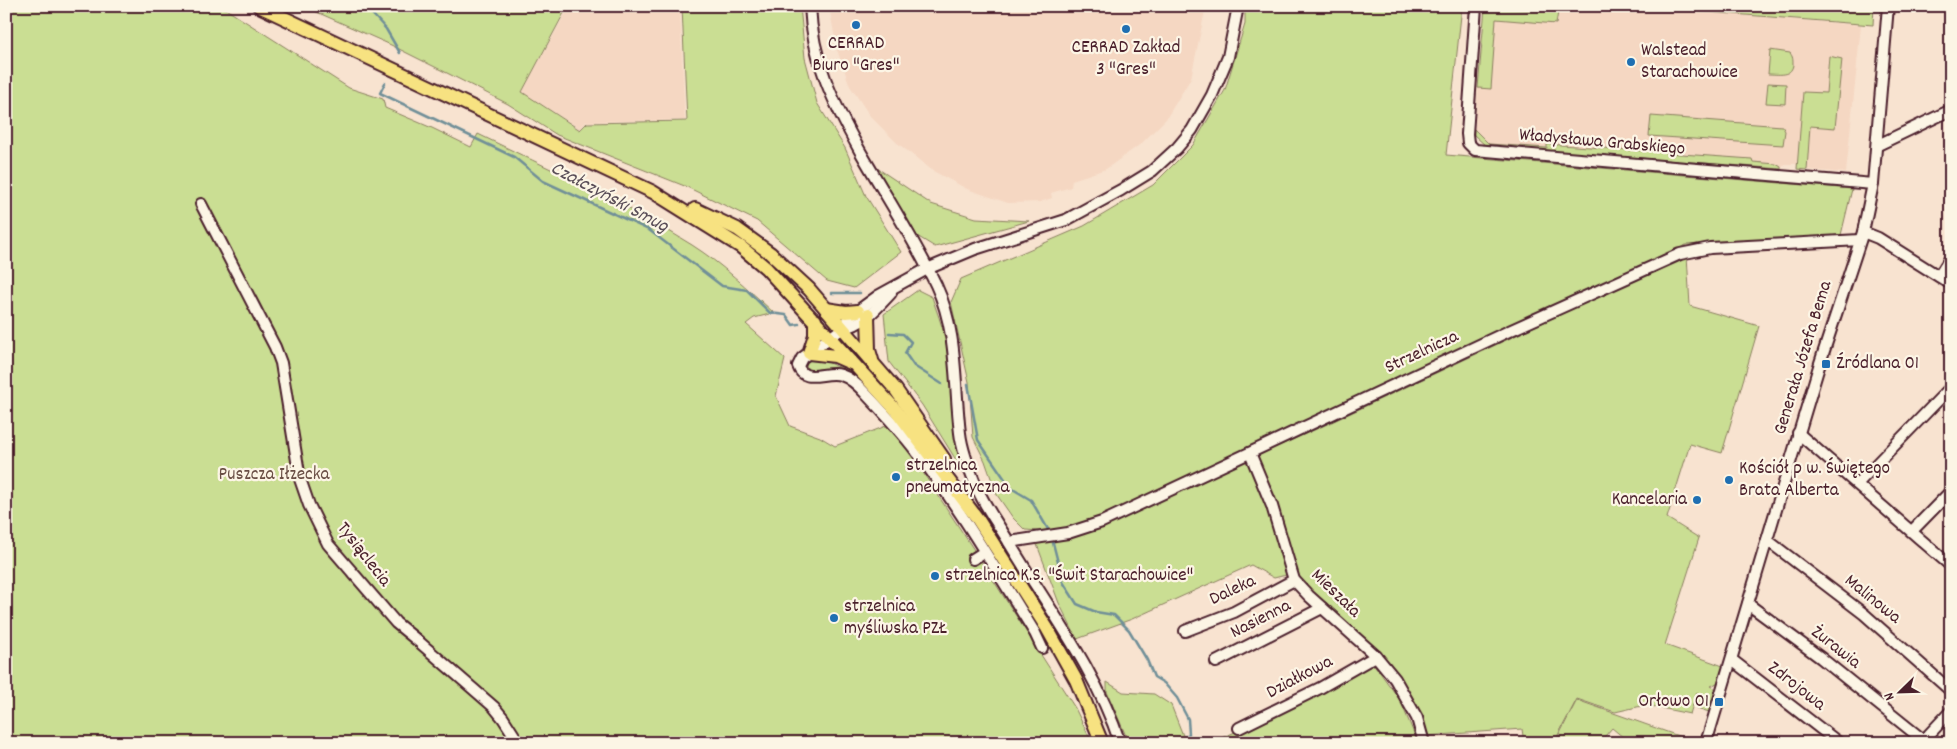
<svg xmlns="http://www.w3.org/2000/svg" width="1957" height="749" viewBox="0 0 1957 749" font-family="Dekko,sans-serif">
  <rect width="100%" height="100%" fill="#f8e3d0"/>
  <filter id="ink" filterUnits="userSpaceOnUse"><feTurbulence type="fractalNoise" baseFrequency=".02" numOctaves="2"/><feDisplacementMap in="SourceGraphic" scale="10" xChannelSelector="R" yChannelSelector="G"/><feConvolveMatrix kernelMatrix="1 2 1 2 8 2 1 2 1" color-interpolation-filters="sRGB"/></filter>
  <g filter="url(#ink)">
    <g fill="#f5d7c2">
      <polygon points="565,6 680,6 685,120 586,122 580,129 522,92 565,14"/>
      <polygon points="829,6 1206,6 1191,78 1166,119 1142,143 1106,169 1072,180 1071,187 1051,193 1052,198 1040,202 1008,203 967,189 933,171 896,142 870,116 850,86 837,50"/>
      <polygon points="1485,6 1635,6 1861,25 1846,173 1797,169 1796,164 1785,164 1781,169 1484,146 1474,135"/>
    </g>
    <g fill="#cade93" stroke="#8a7e5f">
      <path d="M6,6h215l128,82 34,11 2,9 47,20 39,19 7,-13c72,35 146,68 214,111 30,19 56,44 82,68l-20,5 -8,6 39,35 -9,37 14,30 30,11 15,9 56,-22 85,129v10l5,-2 94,147 17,35h-1086z"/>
      <polygon points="303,6 564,6 564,13 522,92 580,130 587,123 687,121 682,7 800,6 805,58 817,103 845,148 866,196 901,252 854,288 827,281 757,221 687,187 557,135 508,104 451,75 391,45"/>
      <polygon points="1245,6 1462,6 1446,155 1852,189 1841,235 1686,245 1323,413 1090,523 1058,532 1025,530 1013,518 997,495 985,461 973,437 969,382 951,302 961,279 1084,226 1153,185 1193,145 1225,90 1245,24"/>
      <polygon points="1630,6 1874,6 1873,25"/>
      <polygon points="1485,7 1558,12 1556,24 1496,19 1491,89 1478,88"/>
      <path d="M1770,50l20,3c3,4 3,6 3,12 -2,12 -15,9 -25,9z"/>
      <polygon points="1829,56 1842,59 1835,128 1810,126 1807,170 1797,169 1803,92 1826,93"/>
      <polygon points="1768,83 1786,84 1785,104 1766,103"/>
      <polygon points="1651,116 1782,126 1785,131 1783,145 1649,136"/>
      <polygon points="1474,129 1489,144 1547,148 1547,144 1645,151 1651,146 1667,147 1667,153 1752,159 1753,162 1776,164 1781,167 1781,169 1486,146 1474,135"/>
      <polygon points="877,168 931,204 976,218 1029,221 935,247 917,236"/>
      <polygon points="1687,255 1690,306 1759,326 1722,453 1690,444 1667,518 1699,538 1665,645 1723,666 1717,683 1711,686 1716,689 1709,712 1697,708 1695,701 1697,692 1690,714 1646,705 1615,712 1577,699 1558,735 1558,743 1524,743 1522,729 1426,736 1398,678 1376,648 1319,598 1294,573 1274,578 1251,565 1132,619 1077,639 1059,603 1036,542 1094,529 1323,426"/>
      <path d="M918,290l14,7c4,13 10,27 13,41 10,42 9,87 16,130l-39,-63 -33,-43 -5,-48z"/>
      <path d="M812,357h6l17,9 15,3 13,11 -18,-10 -1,2c-12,-4 -21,-5 -33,-1l-3,-1 -3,-7z"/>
      <polygon points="1373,663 1400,700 1418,743 1210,743 1281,712"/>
      <polygon points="1107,682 1123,692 1154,694 1171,705 1186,743 1129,743 1107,692"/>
      <polygon points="1577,700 1698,743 1630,743 1612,728 1599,743 1559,743 1559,735"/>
    </g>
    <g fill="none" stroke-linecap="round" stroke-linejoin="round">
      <g stroke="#708f98" stroke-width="2.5">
        <polyline points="365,6 386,29 400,53"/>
        <polyline points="385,83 380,93 514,157 543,181 649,230 722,286 747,290 770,313 786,315 793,325 799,324"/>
        <polyline points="832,293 860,293"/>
        <polyline points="889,333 903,334 911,342 905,353 914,366 942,384"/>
        <polyline points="968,384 978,440 1011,488 1031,500 1049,531"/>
        <polyline points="1052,539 1063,582 1077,604 1096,612 1114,615 1129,630 1147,660 1154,677 1164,683 1177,698 1188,719 1189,734 1177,743"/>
      </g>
      <g stroke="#4a1f2b" stroke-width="14">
        <g id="minor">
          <path d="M810,6c2,54 24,98 50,145 25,44 54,88 76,134 22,47 18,98 24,148 2,18 10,38 17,55 8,19 22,37 33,56 39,65 86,126 110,199"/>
          <polyline points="1476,6 1467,134 1468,143 1475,150 1873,184"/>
          <polyline points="1878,145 1951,110"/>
          <polyline points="201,204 275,347 281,363 300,479 309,505 328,544 396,623 418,641 494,707 503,718 519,743"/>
          <polyline points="1863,232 1878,238 1951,284"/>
          <polyline points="1939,276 1951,257"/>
          <path d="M843,328c20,-3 35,-21 48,-35"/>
          <polyline points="1798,433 1951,566"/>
          <polyline points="1250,453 1272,506 1294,580 1309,596 1376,656 1395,679 1417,718 1424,743"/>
          <polyline points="1857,484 1951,387"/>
          <polyline points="1912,531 1951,491"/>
          <polyline points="1767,540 1864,614 1951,691"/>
          <polyline points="1009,542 1068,533 1102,522 1509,331 1680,254 1710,248 1860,240"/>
          <polyline points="973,559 984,552"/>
          <polyline points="1748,604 1821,658 1923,740"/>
          <polyline points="1185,631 1234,612 1294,580"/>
          <path d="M1042,648l-7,-15c-38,-61 -75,-125 -119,-182 -15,-20 -33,-39 -50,-57 -7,-8 -15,-16 -25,-19 -15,-5 -37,10 -43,-9l4,-8 41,-30 5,-10 30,-22 49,-27 48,-20 91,-29 55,-30 31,-19 25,-23 15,-18 20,-35 16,-38 10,-51"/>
          <polyline points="1732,660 1839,743"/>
          <polyline points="1216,662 1322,608"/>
          <polyline points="1239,728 1320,688 1376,656"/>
          <polyline points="1706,743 1820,363 1863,232 1873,184 1888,6"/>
          <polyline points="1921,743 1951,711"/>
        </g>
      </g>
      <g stroke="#4a1f2b" stroke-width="16">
        <g id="major">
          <polyline points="259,6 653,192 741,247 766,268 895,409 977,518 1047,628 1076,680 1102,743"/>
          <polyline points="695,209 737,229 770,253 809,289 896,390 944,459"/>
          <polyline points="826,309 846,312 858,311"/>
          <polyline points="868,315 869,350 872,360"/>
          <polyline points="815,320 815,335 809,353 835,356 851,363"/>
        </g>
      </g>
      <use href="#minor" stroke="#fcf5e5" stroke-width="10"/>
      <use href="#major" stroke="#f7e281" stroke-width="12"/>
    </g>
  </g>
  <g fill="#1f6fb2" stroke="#fcf5e5" stroke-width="2">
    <circle cx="856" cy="25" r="5"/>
    <circle cx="1126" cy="29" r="5"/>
    <circle cx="1631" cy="62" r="5"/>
    <rect x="1821" y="359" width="10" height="10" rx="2.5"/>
    <circle cx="896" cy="477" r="5"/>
    <circle cx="1729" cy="480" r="5"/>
    <circle cx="1697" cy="500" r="5"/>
    <circle cx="935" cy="576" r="5"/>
    <circle cx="834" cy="618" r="5"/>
    <rect x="1714" y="697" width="10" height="10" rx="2.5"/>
  </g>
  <g text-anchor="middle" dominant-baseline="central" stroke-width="4.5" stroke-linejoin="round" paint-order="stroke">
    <g font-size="19" fill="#4a1f2b" stroke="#fcf5e5" text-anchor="start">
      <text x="856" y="44" text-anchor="middle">CERRAD<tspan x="856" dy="22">Biuro "Gres"</tspan></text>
      <text x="1126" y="48" text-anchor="middle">CERRAD Zakład<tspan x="1126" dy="22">3 "Gres"</tspan></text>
      <text x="1641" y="51">Walstead<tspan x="1641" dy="22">Starachowice</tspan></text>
      <text x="1836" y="364">Źródlana 01</text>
      <text x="906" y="466">strzelnica<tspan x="906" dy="22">pneumatyczna</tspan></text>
      <text x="1739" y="469">Kościół p w. Świętego<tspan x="1739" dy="22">Brata Alberta</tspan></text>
      <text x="1687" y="500" text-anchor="end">Kancelaria</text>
      <text x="945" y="576">strzelnica K.S. "Świt Starachowice"</text>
      <text x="844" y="607">strzelnica<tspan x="844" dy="22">myśliwska PZŁ</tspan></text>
      <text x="1709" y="702" text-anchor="end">Orłowo 01</text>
    </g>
    <g font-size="19" fill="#4a1f2b" stroke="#fcf5e5">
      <text transform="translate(1602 143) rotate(5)">Władysława Grabskiego</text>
      <text transform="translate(1422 353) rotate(-25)">Strzelnicza</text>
      <text transform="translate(1804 358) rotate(-73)">Generała Józefa Bema</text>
      <text transform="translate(363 555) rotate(52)">Tysiąclecia</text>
      <text transform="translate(1233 591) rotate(-25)">Daleka</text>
      <text transform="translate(1335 594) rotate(44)">Mieszała</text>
      <text transform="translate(1872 600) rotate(39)">Malinowa</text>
      <text transform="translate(1261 620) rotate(-27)">Nasienna</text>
      <text transform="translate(1835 648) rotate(38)">Żurawia</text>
      <text transform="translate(1300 678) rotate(-28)">Działkowa</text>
      <text transform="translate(1796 687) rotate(38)">Zdrojowa</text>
    </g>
    <g font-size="19" fill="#6a4f45" stroke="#fcf5e5">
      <text x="274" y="475">Puszcza Iłżecka</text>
    </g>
    <g font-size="20" font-style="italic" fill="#5a4e58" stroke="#fcf5e5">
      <text transform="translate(609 198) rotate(28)">Czałczyński Smug</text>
    </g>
  </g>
  <rect width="1957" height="749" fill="none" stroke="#fcf5e5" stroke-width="25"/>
  <rect x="12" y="12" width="1932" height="724" fill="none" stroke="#4a1f2b" stroke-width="2" filter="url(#ink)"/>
  <g transform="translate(1900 692) rotate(247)" stroke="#fcf5e5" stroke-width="4" paint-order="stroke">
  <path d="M0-4L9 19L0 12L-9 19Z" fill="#4a1f2b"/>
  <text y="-8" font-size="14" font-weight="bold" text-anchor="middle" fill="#4a1f2b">N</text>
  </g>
</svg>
